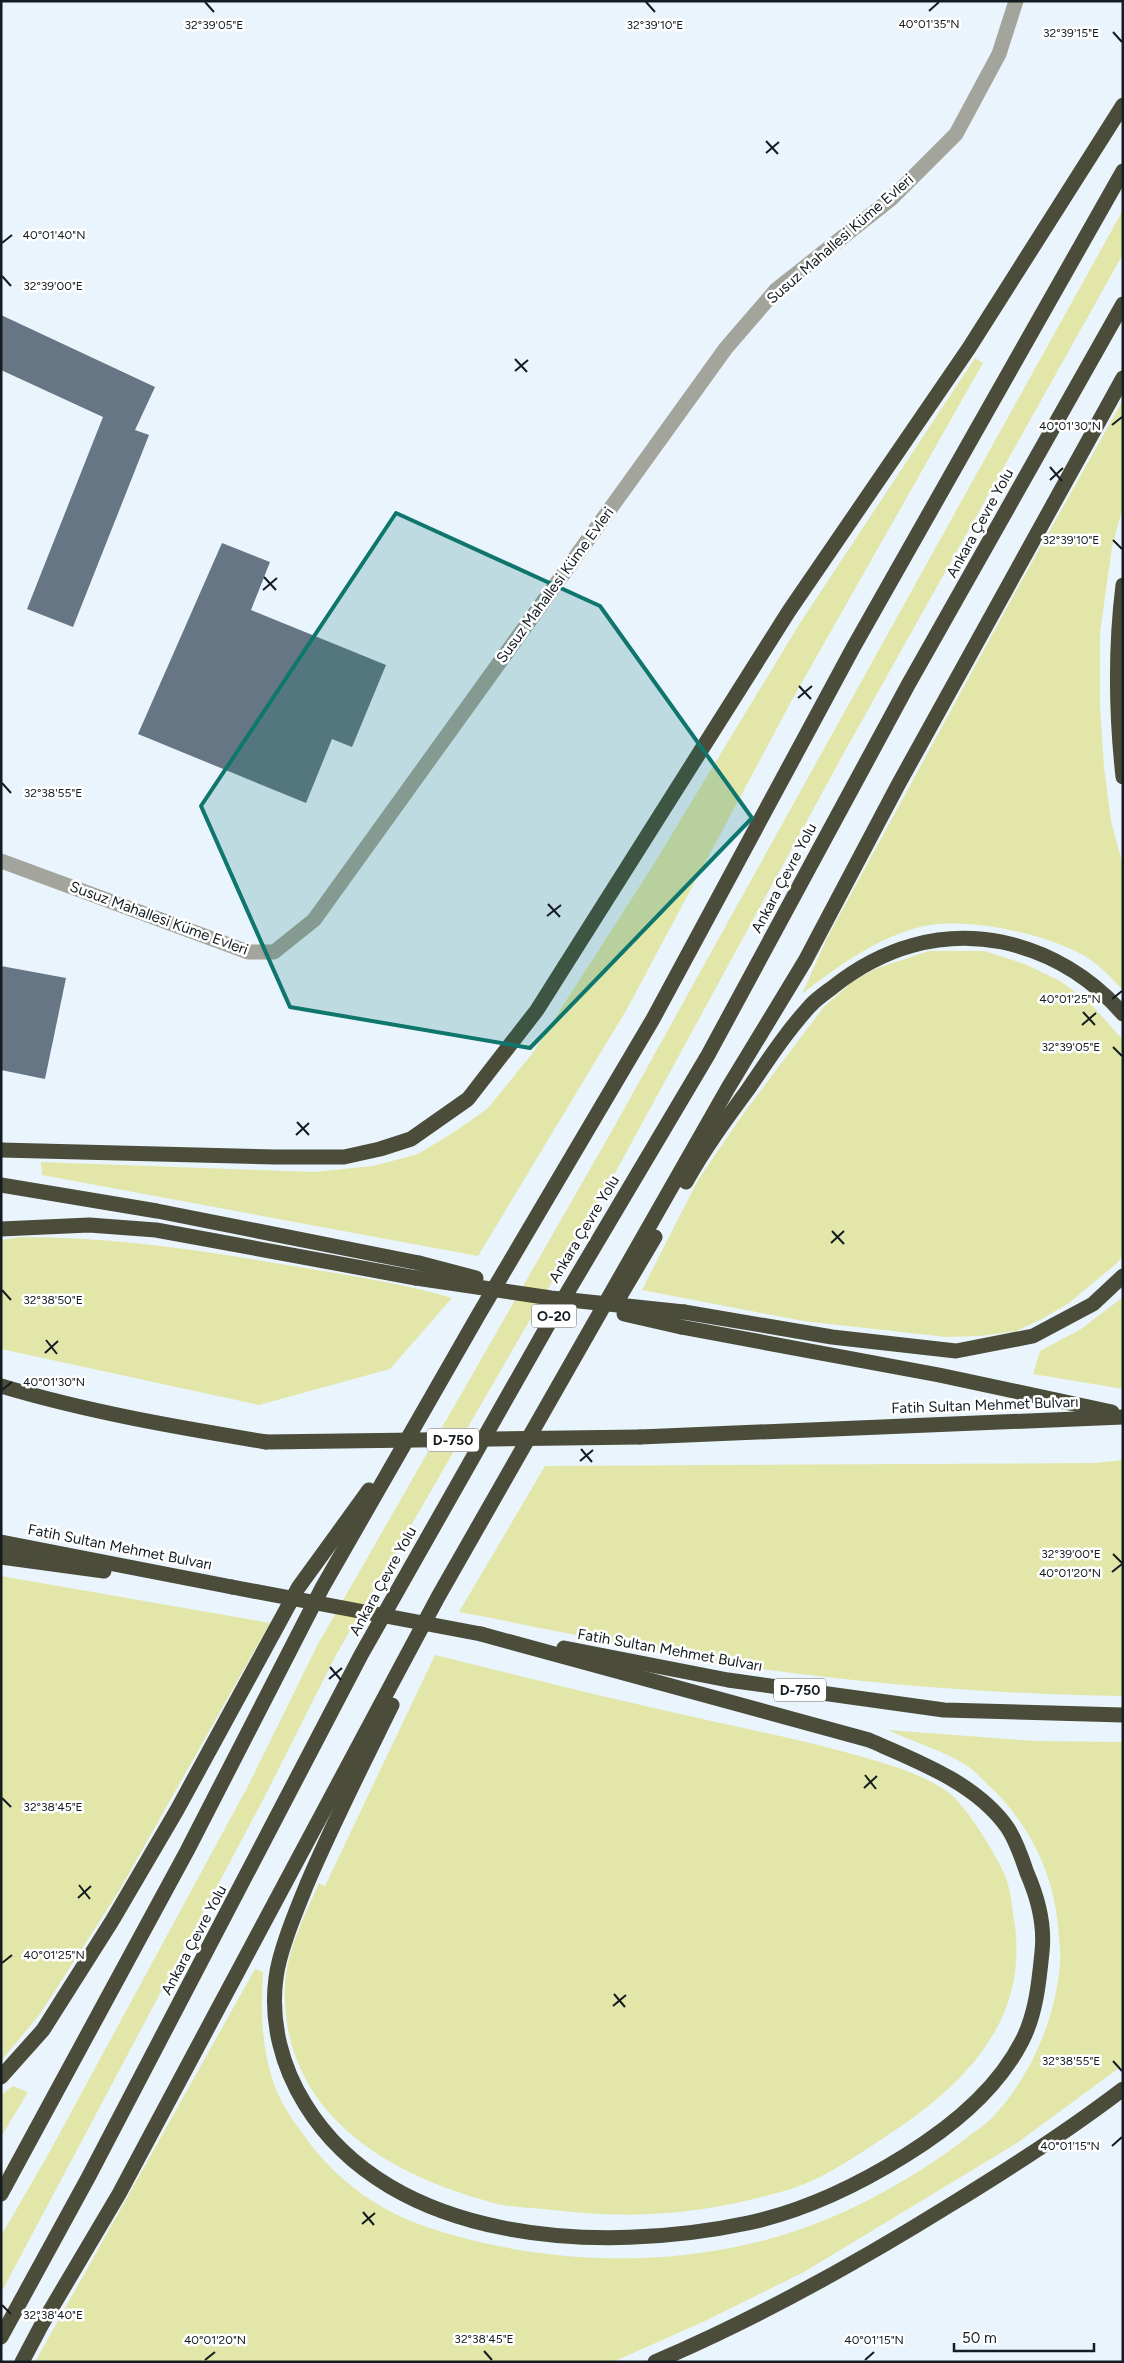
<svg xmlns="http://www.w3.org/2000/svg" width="1124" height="2363" viewBox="0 0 1124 2363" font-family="Figtree,sans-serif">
  <rect width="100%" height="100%" fill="#e9f4fd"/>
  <g fill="#e2e7a9">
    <polygon points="1123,210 1123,254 845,751 615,1173 336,1655 265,1796 1,2293 1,2236 49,2153 248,1786 318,1644 613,1129"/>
    <polygon points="975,358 983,363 792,700 627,1009 478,1256 42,1175 41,1162 314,1172 373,1166 418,1154 454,1132 487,1109 532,1054 652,867 800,623"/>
    <path d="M1123,400v106l-11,41 -12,86v74l4,61 7,53 12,45v124c-12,-12 -25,-27 -40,-35 -41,-22 -121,-40 -167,-27 -44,13 -78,38 -114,66l25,-56 190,-349z"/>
    <polygon points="929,951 984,951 1025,964 1060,981 1089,1002 1123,1040 1123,1255 1117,1263 1069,1303 1042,1319 1016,1331 980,1336 946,1337 803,1321 642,1290 698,1180 746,1110 823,1008 853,981 878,968"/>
    <path d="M20,1237c95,0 186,14 279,30 52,9 103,16 153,31l-62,71 -131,36 -258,-56v-109z"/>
    <polygon points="1123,1297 1123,1389 1033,1374 1040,1351 1081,1329"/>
    <path d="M1123,1460v236c-131,-2 -260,-12 -389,-31 -92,-15 -184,-36 -275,-53l86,-146 550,-3z"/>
    <polygon points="1,1576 270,1623 119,1891 40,2014 1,2061"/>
    <path d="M435,1655c90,22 181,45 272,65 50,11 100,21 149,35 34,10 62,17 92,37 16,11 48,62 56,81 7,15 8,36 11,53 13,101 -58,165 -136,215 -29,19 -61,41 -95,50 -42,12 -89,21 -133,23 -37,2 -73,-1 -108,-5 -15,-1 -31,-2 -45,-5 -110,-28 -218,-91 -213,-219 2,-35 20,-70 34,-102l6,3z"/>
    <path d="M888,1730l147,11 88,1v323l-106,78 -213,129 -97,48 -94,42h-578l220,-393 8,3c-2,36 -2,71 9,106 6,20 18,39 31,56 18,26 43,51 71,68 26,17 57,27 86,35 93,25 194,29 289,7 77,-17 153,-57 216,-105 9,-7 20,-14 28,-22 38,-41 63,-99 67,-154 1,-12 -1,-24 -2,-36 -4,-54 -30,-106 -71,-143 -6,-6 -13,-14 -21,-19 -20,-13 -55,-24 -78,-35z"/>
    <polygon points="13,2086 28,2092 1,2137 1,2095"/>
  </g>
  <g fill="#667684">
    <polygon points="1,315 155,387 135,430 149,435 73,627 27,609 103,417 1,370"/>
    <polygon points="222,543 270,562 251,610 386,665 352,747 332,739 306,803 138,734"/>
    <polygon points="1,966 66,978 45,1079 1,1070"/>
  </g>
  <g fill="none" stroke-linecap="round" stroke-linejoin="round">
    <polyline stroke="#a3a49b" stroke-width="15" points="1,861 248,952 274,952 314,920 726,348 776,290 892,198 956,134 999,54 1016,1"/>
    <g stroke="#4b4d3a" stroke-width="15">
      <path d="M1123,585c-8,65 -7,128 0,192"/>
      <polyline points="1,1150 275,1157 344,1157 380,1149 411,1139 468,1099 537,1010 789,611 969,348 1123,105"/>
      <path d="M686,1182c18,-33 41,-64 63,-94 19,-28 38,-57 61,-82 6,-7 15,-13 23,-19 49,-39 107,-57 169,-45 47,10 89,35 121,72"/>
      <polyline points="1,1185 157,1211 419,1263"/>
      <polyline points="1,1229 89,1225 156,1230 416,1278"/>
      <polyline points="616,1303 655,1237"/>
      <polyline points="684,1312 832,1337 956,1351 1033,1336 1093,1304 1123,1276"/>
      <polyline points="681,1327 939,1375 1112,1412"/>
      <path d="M1,1386c87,26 175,41 265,56"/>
      <polyline points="640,1437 1123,1417"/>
      <polyline points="1,1542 232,1587"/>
      <polyline points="1,1557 104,1571"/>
      <polyline points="564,1648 728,1680 944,1710 1123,1715"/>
      <path d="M392,1705c-29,59 -59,118 -85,179 -10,25 -28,67 -31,94 -6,44 6,89 29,126 86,141 297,150 443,119 56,-12 110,-38 158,-68 47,-29 91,-65 116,-114 14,-27 17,-59 20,-89 3,-27 -4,-54 -15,-79 -5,-15 -11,-33 -20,-46 -31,-44 -90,-66 -138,-87l-388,-106"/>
      <polyline points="1,2077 43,2030 112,1921 177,1810 298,1588 369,1490"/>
      <polyline points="1,2194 187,1851 322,1588 479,1314 653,1019 853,648 1123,171"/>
      <polyline points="1,2337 89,2176 361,1655 548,1325 708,1055 908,685 1123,304"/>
      <polyline points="22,2362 41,2326 119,2194 438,1597 728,1088 805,961 898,785 1123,378"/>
      <path d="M655,2362c103,-44 200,-98 295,-157 59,-36 118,-74 173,-116"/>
    </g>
    <g stroke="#4b4d3a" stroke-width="15">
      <polyline points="419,1263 476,1278"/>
      <polyline points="416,1278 551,1298 684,1312"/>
      <polyline points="624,1314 681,1327"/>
      <polyline points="266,1442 640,1437"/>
      <polyline points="232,1587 481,1634"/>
    </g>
  </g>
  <path fill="#0f766e" fill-opacity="0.2" stroke="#0f766e" stroke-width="4" stroke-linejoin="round" d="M396,513l204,93 152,212 -222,230 -240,-41 -89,-201z"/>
  <path fill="none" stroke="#151c21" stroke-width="2" d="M205,2l9,10M646,2l9,10M929,11l10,-9M1113,32l9,10M766,141l12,13M766,153l13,-11M2,243l10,-8M2,276l9,10M515,359l12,13M515,371l13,-11M1112,425l10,-8M1050,467l12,14M1050,480l13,-12M1113,540l9,9M264,577l12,13M263,590l14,-12M799,686l12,13M798,698l14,-12M2,783l9,10M548,904l12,13M547,916l14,-11M1112,999l10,-8M1083,1012l12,13M1082,1025l14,-12M1113,1047l9,9M297,1122l12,13M296,1135l13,-12M832,1231l12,13M831,1243l13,-12M2,1290l9,10M46,1340l11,14M45,1353l13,-12M2,1390l10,-8M581,1449l11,13M580,1461l13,-11M1113,1554l9,9M1112,1572l10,-8M330,1667l11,13M329,1679l13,-11M865,1775l11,14M864,1788l13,-12M2,1798l9,9M79,1885l11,14M78,1898l13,-12M2,1963l10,-8M614,1994l11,13M613,2006l13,-11M1113,2061l9,10M1112,2146l10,-9M363,2212l11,13M362,2224l13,-11M2,2305l9,9M484,2351l8,9M205,2360l10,-8M865,2360l9,-8"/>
  <g text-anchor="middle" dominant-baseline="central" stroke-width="5" stroke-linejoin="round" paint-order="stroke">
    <g fill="#fff" stroke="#5b6064" stroke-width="1">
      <rect x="531.5" y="1304.5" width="45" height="23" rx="4"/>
      <rect x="427" y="1428.5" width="52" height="23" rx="4"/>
      <rect x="774" y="1678.5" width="52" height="23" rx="4"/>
    </g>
    <g font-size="14" font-weight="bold" fill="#151c21">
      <text x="554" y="1316">O-20</text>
      <text x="453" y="1440">D-750</text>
      <text x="800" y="1690">D-750</text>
    </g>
    <g font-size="15" fill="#151c21" stroke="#fff">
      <text transform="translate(840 239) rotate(-41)">Susuz Mahallesi Küme Evleri</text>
      <text transform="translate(980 523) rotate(-61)">Ankara Çevre Yolu</text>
      <text transform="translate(555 585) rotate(-54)">Susuz Mahallesi Küme Evleri</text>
      <text transform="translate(784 878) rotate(-62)">Ankara Çevre Yolu</text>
      <text transform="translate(159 918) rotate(20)">Susuz Mahallesi Küme Evleri</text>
      <text transform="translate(584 1229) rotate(-59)">Ankara Çevre Yolu</text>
      <text transform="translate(985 1405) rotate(-2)">Fatih Sultan Mehmet Bulvarı</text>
      <text transform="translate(120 1547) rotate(11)">Fatih Sultan Mehmet Bulvarı</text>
      <text transform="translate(383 1581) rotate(-61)">Ankara Çevre Yolu</text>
      <text transform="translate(670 1650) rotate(10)">Fatih Sultan Mehmet Bulvarı</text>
      <text transform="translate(194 1940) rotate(-62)">Ankara Çevre Yolu</text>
    </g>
  </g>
  <g font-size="12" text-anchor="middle" fill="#151c21" stroke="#fff" stroke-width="5" stroke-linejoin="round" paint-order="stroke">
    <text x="929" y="28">40°01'35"N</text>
    <text x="214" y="29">32°39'05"E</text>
    <text x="655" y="29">32°39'10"E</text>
    <text x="1071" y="37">32°39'15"E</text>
    <text x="54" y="239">40°01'40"N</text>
    <text x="53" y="290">32°39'00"E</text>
    <text x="1070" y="430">40°01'30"N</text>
    <text x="1071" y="544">32°39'10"E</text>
    <text x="53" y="797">32°38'55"E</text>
    <text x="1070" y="1003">40°01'25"N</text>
    <text x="1071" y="1051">32°39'05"E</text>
    <text x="53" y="1304">32°38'50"E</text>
    <text x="54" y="1386">40°01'30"N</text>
    <text x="1071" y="1558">32°39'00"E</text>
    <text x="1070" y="1577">40°01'20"N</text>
    <text x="53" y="1811">32°38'45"E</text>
    <text x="54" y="1959">40°01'25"N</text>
    <text x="1071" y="2065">32°38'55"E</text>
    <text x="1070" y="2150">40°01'15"N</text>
    <text x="53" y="2319">32°38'40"E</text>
    <text x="484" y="2343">32°38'45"E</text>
    <text x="215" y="2344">40°01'20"N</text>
    <text x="874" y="2344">40°01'15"N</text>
  </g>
  <rect width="1124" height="2363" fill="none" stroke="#151c21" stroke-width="5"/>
  <path d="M954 2343v8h140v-8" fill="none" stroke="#151c21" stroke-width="2.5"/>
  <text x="962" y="2343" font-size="15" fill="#151c21" stroke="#ffffff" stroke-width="4" paint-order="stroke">50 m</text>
</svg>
